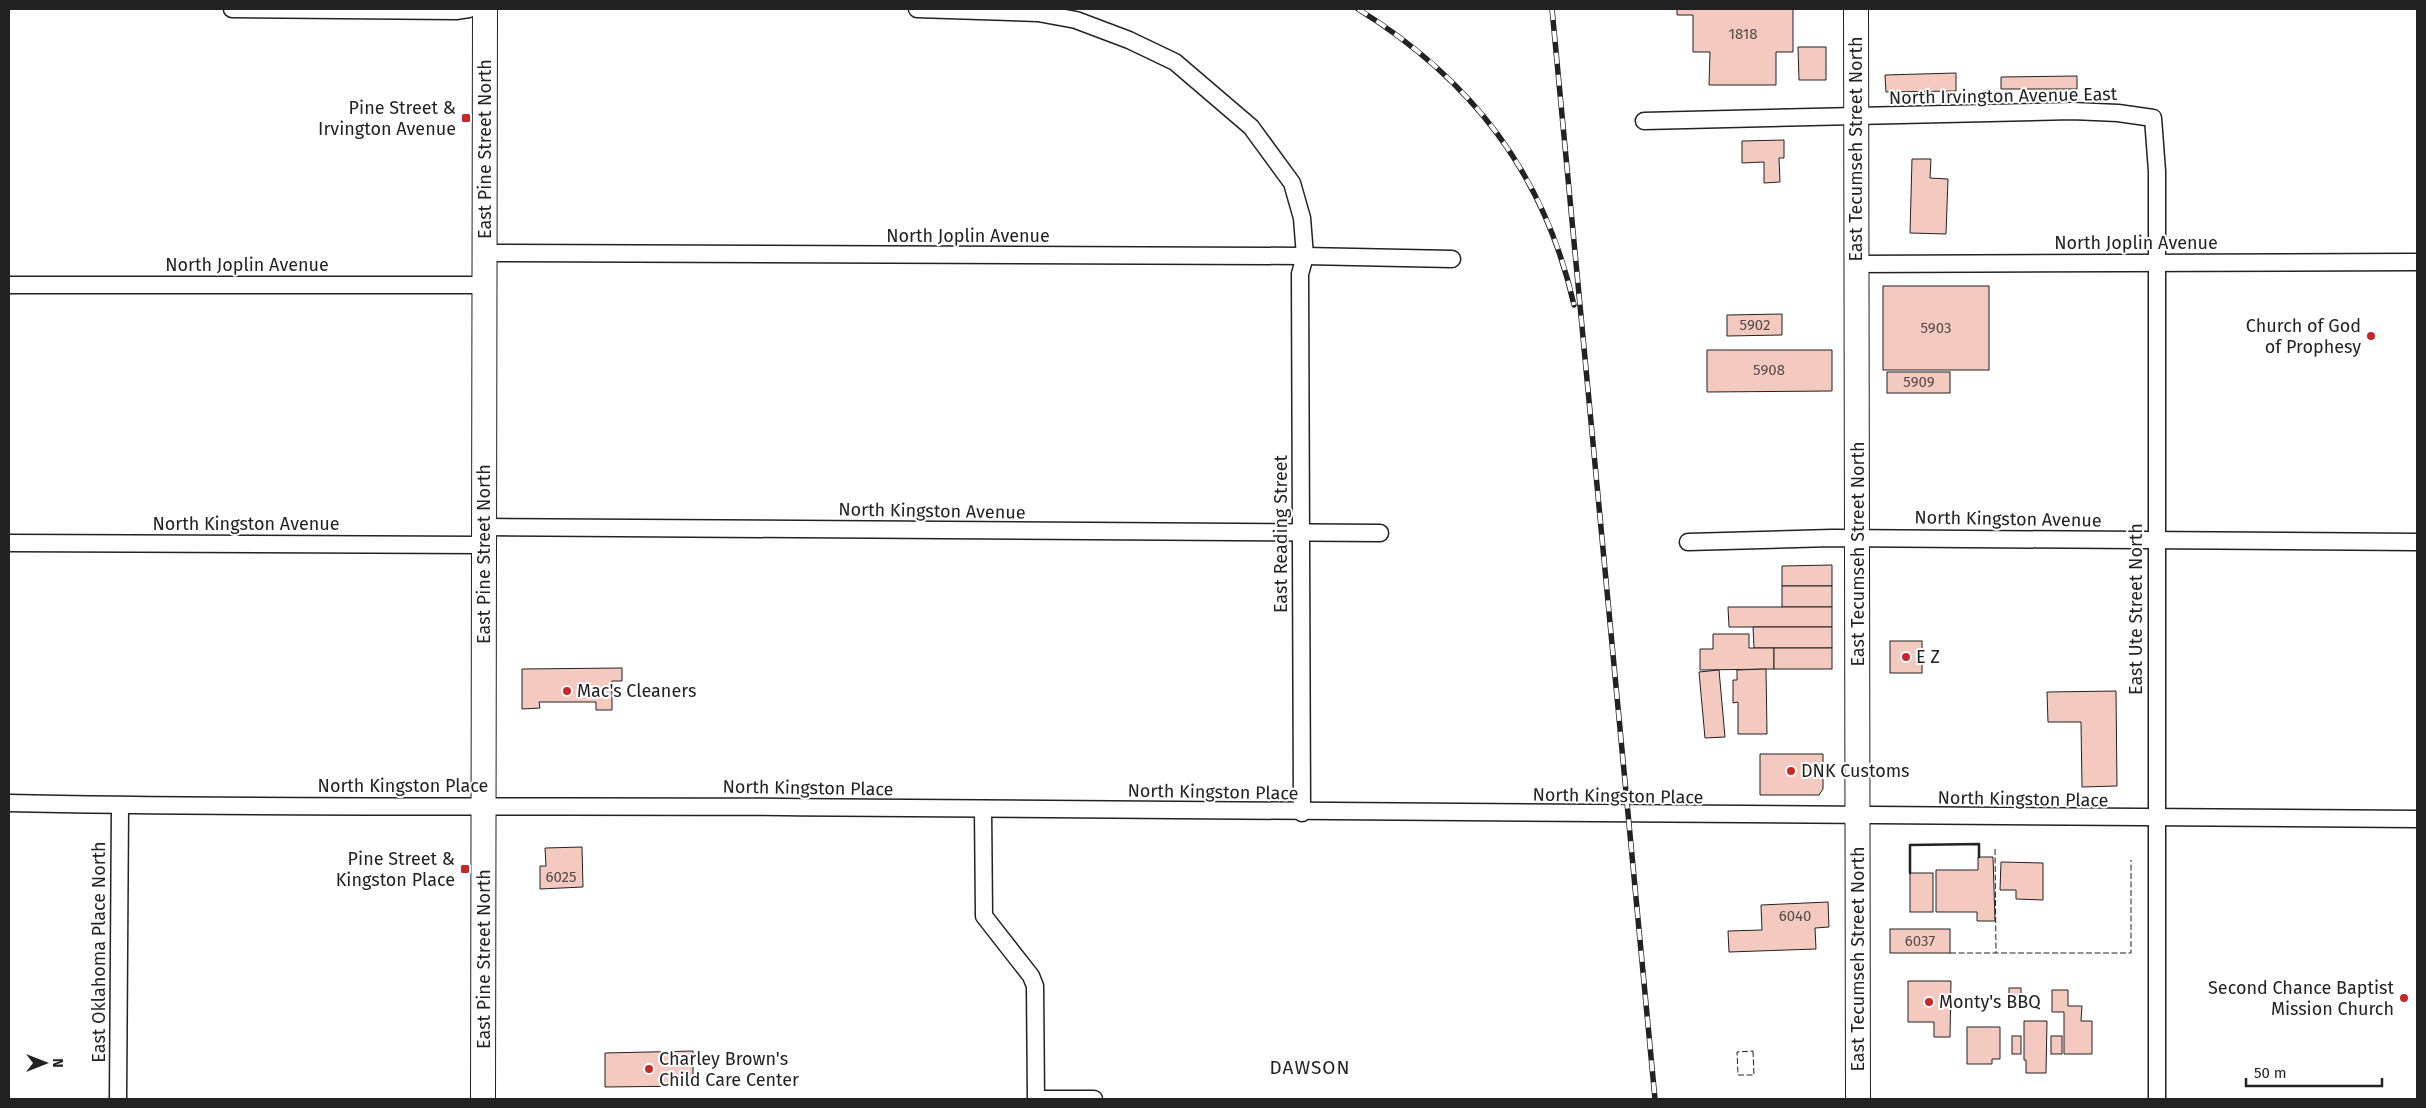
<svg xmlns="http://www.w3.org/2000/svg" width="2426" height="1108" viewBox="0 0 2426 1108" font-family="'Fira Sans',sans-serif">
  <rect width="100%" height="100%" fill="#fff"/>
  <g fill="#f3c9c0" stroke="#222">
    <polygon points="1677,9 1793,9 1793,52 1776,52 1776,85 1709,85 1710,52 1693,52 1693,15 1677,15"/>
    <polygon points="1798,47 1826,47 1826,80 1799,80"/>
    <polygon points="1956,73 1956,91 1886,92 1885,75"/>
    <polygon points="2077,76 2077,89 2001,89 2001,77"/>
    <polygon points="1784,140 1784,158 1779,158 1780,182 1764,183 1764,162 1742,163 1742,141"/>
    <polygon points="1912,159 1931,159 1930,178 1948,179 1946,234 1910,233"/>
    <rect x="1883" y="286" width="106" height="84"/>
    <polygon points="1782,314 1782,335 1727,336 1727,315"/>
    <polygon points="1707,350 1832,350 1832,391 1707,392"/>
    <rect x="1887" y="372" width="63" height="21"/>
    <polygon points="1832,565 1832,586 1782,586 1782,566"/>
    <rect x="1782" y="586" width="50" height="21"/>
    <polygon points="1728,607 1832,607 1832,627 1729,627"/>
    <polygon points="1753,627 1832,627 1832,648 1754,648"/>
    <polygon points="1713,634 1749,634 1749,648 1774,648 1774,669 1700,670 1700,649 1713,649"/>
    <rect x="1890" y="641" width="32" height="32"/>
    <rect x="1774" y="648" width="58" height="21"/>
    <polygon points="622,668 622,681 612,681 612,710 596,710 596,702 539,702 540,708 522,709 522,669"/>
    <polygon points="1766,669 1767,734 1738,734 1738,702 1733,703 1733,680 1737,680 1737,670"/>
    <polygon points="1719,670 1725,737 1705,738 1699,672"/>
    <polygon points="2116,691 2117,786 2082,787 2081,722 2048,722 2047,692"/>
    <polygon points="1760,754 1823,754 1823,789 1819,795 1760,795"/>
    <polygon points="582,847 583,887 540,889 540,866 546,866 545,848"/>
    <polygon points="1978,857 1993,857 1995,921 1977,921 1977,912 1936,912 1936,870 1978,870"/>
    <polygon points="2001,862 2043,863 2043,900 2016,899 2016,890 2000,890"/>
    <rect x="1910" y="873" width="23" height="39"/>
    <polygon points="1828,902 1829,927 1815,928 1816,949 1729,952 1728,931 1762,930 1761,905"/>
    <rect x="1890" y="929" width="60" height="24"/>
    <polygon points="1908,981 1951,981 1950,1037 1934,1037 1934,1022 1908,1022"/>
    <rect x="2009" y="988" width="12" height="20"/>
    <polygon points="2052,990 2068,990 2068,1006 2082,1006 2081,1021 2092,1021 2092,1054 2064,1054 2064,1012 2052,1012"/>
    <polygon points="2024,1021 2047,1021 2046,1073 2026,1073 2026,1060 2024,1060"/>
    <polygon points="1967,1027 2000,1027 2000,1059 1992,1059 1992,1064 1967,1064"/>
    <rect x="2012" y="1036" width="9" height="18"/>
    <rect x="2051" y="1036" width="11" height="18"/>
    <polygon points="693,1051 693,1086 605,1087 605,1053"/>
  </g>
  <g fill="none" stroke-linecap="round" stroke-linejoin="round">
    <g stroke="#222" stroke-width="19">
      <g id="street">
        <polyline points="232,9 456,11 469,9"/>
        <polyline points="917,9 1038,13 1076,20 1129,40 1175,62 1251,127 1292,183 1302,218 1305,256 1300,274 1302,813"/>
        <polyline points="1644,121 2072,111 2118,113 2153,118 2157,171 2157,1099"/>
        <polyline points="485,253 1305,256 1452,259"/>
        <polyline points="1855,264 2417,262"/>
        <polyline points="9,285 485,285"/>
        <polyline points="484,527 1380,533"/>
        <polyline points="1688,542 1832,538 2417,542"/>
        <polyline points="9,543 484,545"/>
        <path d="M9,803c258,6 516,2 774,4 545,6 1090,13 1634,12"/>
        <polyline points="983,809 984,916 1031,976 1035,986 1036,1099"/>
        <polyline points="118,1099 120,806"/>
        <polyline points="1036,1099 1094,1099"/>
      </g>
    </g>
    <g stroke="#222" stroke-width="26">
      <g id="secondary">
        <polyline points="1856,9 1858,1099"/>
        <polyline points="483,1099 485,9"/>
      </g>
    </g>
    <use href="#street" stroke="#fff" stroke-width="16"/>
    <use href="#secondary" stroke="#fff" stroke-width="24"/>
    <g stroke="#222" stroke-width="5.5">
      <g id="rail">
        <path d="M1358,9c114,71 186,164 216,296"/>
        <polyline points="1552,9 1655,1099"/>
      </g>
    </g>
    <use href="#rail" stroke="#fff" stroke-width="4" stroke-dasharray="11" stroke-linecap="butt"/>
    <g stroke="#222" stroke-width="1" stroke-dasharray="6 2.5" stroke-linecap="butt">
      <polyline points="1995,849 1996,953"/>
      <polyline points="1950,953 2131,953 2131,860"/>
      <polygon points="1753,1051 1754,1075 1738,1075 1737,1052"/>
    </g>
    <polyline stroke="#222" stroke-width="2.5" points="1910,873 1910,845 1979,844 1979,857"/>
  </g>
  <g fill="#c62828" stroke="#fff" stroke-width="2">
    <rect x="461" y="113" width="10" height="10" rx="2.5"/>
    <circle cx="2371" cy="336" r="5"/>
    <circle cx="1906" cy="657" r="5"/>
    <circle cx="567" cy="691" r="5"/>
    <circle cx="1791" cy="771" r="5"/>
    <rect x="460" y="864" width="10" height="10" rx="2.5"/>
    <circle cx="2404" cy="998" r="5"/>
    <circle cx="1929" cy="1002" r="5"/>
    <circle cx="649" cy="1069" r="5"/>
  </g>
  <g text-anchor="middle" dominant-baseline="central" stroke-width="4" stroke-linejoin="round" paint-order="stroke">
    <g font-size="15" fill="#564c4a">
      <text x="1743" y="34">1818</text>
      <text x="1755" y="325">5902</text>
      <text x="1936" y="328">5903</text>
      <text x="1769" y="370">5908</text>
      <text x="1919" y="382">5909</text>
      <text x="561" y="877">6025</text>
      <text x="1795" y="916">6040</text>
      <text x="1920" y="941">6037</text>
    </g>
    <g font-size="18" fill="#222" stroke="#fff">
      <text transform="translate(2003 96) rotate(-1)">North Irvington Avenue East</text>
      <text transform="translate(485 149) rotate(-90)">East Pine Street North</text>
      <text transform="translate(1856 149) rotate(-90)">East Tecumseh Street North</text>
      <text x="968" y="236">North Joplin Avenue</text>
      <text x="2136" y="243">North Joplin Avenue</text>
      <text x="247" y="265">North Joplin Avenue</text>
      <text transform="translate(932 511) rotate(1)">North Kingston Avenue</text>
      <text transform="translate(2008 519) rotate(1)">North Kingston Avenue</text>
      <text x="246" y="524">North Kingston Avenue</text>
      <text transform="translate(1281 534) rotate(-90)">East Reading Street</text>
      <text transform="translate(484 554) rotate(-90)">East Pine Street North</text>
      <text transform="translate(1858 554) rotate(-90)">East Tecumseh Street North</text>
      <text transform="translate(2136 609) rotate(-90)">East Ute Street North</text>
      <text x="403" y="786">North Kingston Place</text>
      <text transform="translate(808 788) rotate(1)">North Kingston Place</text>
      <text transform="translate(1213 792) rotate(1)">North Kingston Place</text>
      <text transform="translate(1618 796) rotate(1)">North Kingston Place</text>
      <text transform="translate(2023 799) rotate(1)">North Kingston Place</text>
      <text transform="translate(99 952) rotate(-90)">East Oklahoma Place North</text>
      <text transform="translate(484 959) rotate(-90)">East Pine Street North</text>
      <text transform="translate(1858 959) rotate(-90)">East Tecumseh Street North</text>
    </g>
    <g font-size="18" fill="#222" stroke="#fff" text-anchor="start">
      <text x="456" y="108" text-anchor="end">Pine Street &amp;<tspan x="456" dy="21">Irvington Avenue</tspan></text>
      <text x="2361" y="326" text-anchor="end">Church of God<tspan x="2361" dy="21">of Prophesy</tspan></text>
      <text x="1916" y="657">E Z</text>
      <text x="577" y="691">Mac's Cleaners</text>
      <text x="1801" y="771">DNK Customs</text>
      <text x="455" y="859" text-anchor="end">Pine Street &amp;<tspan x="455" dy="21">Kingston Place</tspan></text>
      <text x="2394" y="988" text-anchor="end">Second Chance Baptist<tspan x="2394" dy="21">Mission Church</tspan></text>
      <text x="1939" y="1002">Monty's BBQ</text>
      <text x="659" y="1059">Charley Brown's<tspan x="659" dy="21">Child Care Center</tspan></text>
    </g>
    <g font-size="19" letter-spacing="1" fill="#222" stroke="#fff">
      <text x="1310" y="1067">DAWSON</text>
    </g>
  </g>
  <rect width="2426" height="1108" fill="none" stroke="#222222" stroke-width="20"/>
  <g transform="translate(45 1063) rotate(90)" stroke="#ffffff" stroke-width="4" paint-order="stroke">
  <path d="M0-4L9 19L0 12L-9 19Z" fill="#222222"/>
  <text y="-8" font-size="14" font-weight="bold" text-anchor="middle" fill="#222222">N</text>
  </g>
  <path d="M2246 1078v8h136v-8" fill="none" stroke="#222222" stroke-width="2.5"/>
  <text x="2254" y="1078" font-size="15" fill="#222222" stroke="#ffffff" stroke-width="4" paint-order="stroke">50 m</text>
</svg>
